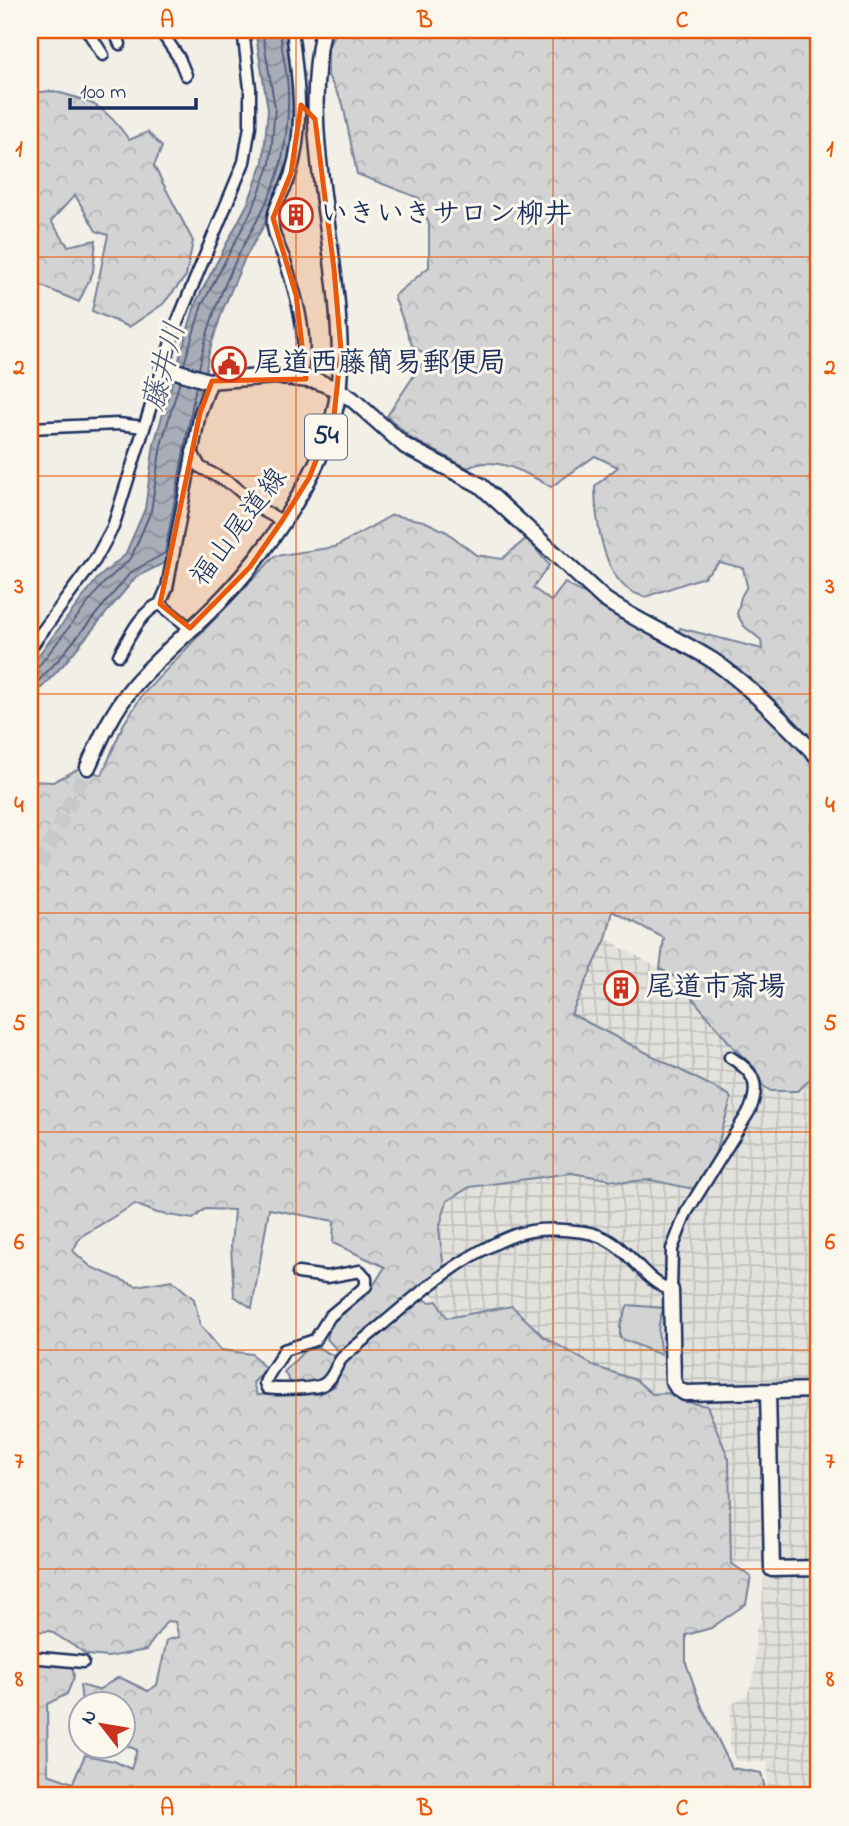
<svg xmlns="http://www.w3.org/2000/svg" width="849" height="1826" viewBox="0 0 849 1826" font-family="'Indie Flower','Klee One',sans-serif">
  <defs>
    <pattern id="industrial-grid" width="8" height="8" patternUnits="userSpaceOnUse" patternTransform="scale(1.75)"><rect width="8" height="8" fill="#e2e1dc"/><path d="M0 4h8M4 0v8" fill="none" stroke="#c1c1bf"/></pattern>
    <pattern id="forest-crowns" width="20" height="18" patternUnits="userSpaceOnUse" patternTransform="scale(1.75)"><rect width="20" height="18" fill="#d2d3d2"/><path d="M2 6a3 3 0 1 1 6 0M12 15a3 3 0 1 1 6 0" fill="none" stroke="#b4b5b7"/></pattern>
    <pattern id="water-waves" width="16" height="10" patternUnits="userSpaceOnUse" patternTransform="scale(1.75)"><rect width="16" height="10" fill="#a9adb7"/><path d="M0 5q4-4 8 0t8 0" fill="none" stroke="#898d98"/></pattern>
  </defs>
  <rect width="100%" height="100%" fill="#f2efe6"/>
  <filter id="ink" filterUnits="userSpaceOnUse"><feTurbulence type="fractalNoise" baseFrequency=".0143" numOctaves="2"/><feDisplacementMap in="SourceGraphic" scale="14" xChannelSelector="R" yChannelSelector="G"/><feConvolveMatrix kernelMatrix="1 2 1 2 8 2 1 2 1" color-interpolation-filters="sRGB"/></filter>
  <g filter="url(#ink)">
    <polygon fill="url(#industrial-grid)" points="606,939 675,977 733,1047 755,1069 763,1086 771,1091 797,1091 819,1072 819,1796 767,1796 768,1762 736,1761 730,1744 731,1704 747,1695 754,1676 756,1627 761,1622 765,1562 731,1563 729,1459 707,1406 683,1401 675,1393 652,1394 636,1380 596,1367 544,1337 512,1306 447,1318 426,1283 444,1270 439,1229 447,1201 470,1187 571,1173 625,1182 651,1180 693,1189 715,1154 731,1100 729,1095 571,1014"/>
    <path fill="#d2d3d2" stroke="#768198" stroke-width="2" d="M628,1305l36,3c-8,17 -6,29 -3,47l-41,-17v-12z"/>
    <g fill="url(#forest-crowns)" stroke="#768198" stroke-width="2">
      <path d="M336,30h483v720l-142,-114 3,-8 82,21 -1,-9 -17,-14 -7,-12 4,-17 6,-11 -4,-18 -24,-6 -15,15 -59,20c-5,-2 -12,-4 -16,-7 -27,-18 -34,-75 -34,-104l23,-19 -23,-11 -44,31c-24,-14 -57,-33 -83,-19l-56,-29 -25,-23 40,-60 -15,-11 -18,-49 35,-29v-43l-10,-26 -62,-24 -14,-70 -15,-28v-28z"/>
      <path d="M51,91c40,9 54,14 78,49l19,-8 14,15 -8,19 39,75 -7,35 -23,28 -34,23 -37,-16 16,-76 -12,-4 -21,-36 -24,26 17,25 28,-6 -3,32 -14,30 -49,-21v-188z"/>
      <polygon points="392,515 424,521 447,532 476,555 502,559 527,538 549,565 533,588 551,601 565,583 716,669 791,739 819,771 819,1072 797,1091 771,1091 763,1086 755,1068 733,1047 675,977 660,969 664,938 613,911 606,939 571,1014 729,1095 731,1099 715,1154 693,1189 651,1180 625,1182 571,1173 470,1187 447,1201 439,1229 444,1270 351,1348 337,1350 327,1339 330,1325 373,1286 385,1267 333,1243 334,1221 269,1209 252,1308 234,1296 231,1246 234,1210 205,1209 193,1219 157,1213 135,1204 80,1237 73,1251 91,1267 136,1286 172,1280 194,1299 200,1325 221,1350 252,1354 266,1369 253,1383 257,1395 319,1394 335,1386 343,1362 421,1297 429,1302 437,1301 447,1318 512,1306 544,1337 596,1367 636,1380 652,1394 675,1393 683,1401 707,1406 729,1459 731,1563 751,1577 746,1604 711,1628 686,1635 686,1663 702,1707 732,1768 761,1773 767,1796 30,1796 30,1660 72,1665 74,1677 67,1694 47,1704 48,1774 73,1783 85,1755 114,1761 131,1769 137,1750 123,1744 122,1703 82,1703 80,1685 98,1690 119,1677 148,1691 157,1685 167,1640 179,1637 175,1622 167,1621 146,1650 108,1657 88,1655 50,1631 35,1632 30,1637 30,781 53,782 80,768 102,775 123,725 143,694 275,556 335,547"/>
      <polygon points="319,1348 336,1357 320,1383 291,1383 284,1372 305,1350"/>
    </g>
    <polygon fill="url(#water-waves)" stroke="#707b93" stroke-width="2" points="255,30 287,30 295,93 292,136 285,177 272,211 244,260 223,309 209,352 172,559 136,577 63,665 30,700 30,666 98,578 125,555 145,509 154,444 196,302 248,203 263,162 268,109"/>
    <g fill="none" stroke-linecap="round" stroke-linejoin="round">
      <g stroke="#546182" stroke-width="2">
        <polyline points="184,364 202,305 254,206 270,164 275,108 262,30"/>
        <path d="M199,369c7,-38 21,-76 38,-111 13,-27 30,-51 40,-81 8,-25 12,-57 11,-84 0,-21 -7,-42 -8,-63"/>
        <polyline points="30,669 38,667 103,584 131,558 151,511 161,445 180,381"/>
        <polyline points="30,690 58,660 131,572 165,553 196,386"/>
      </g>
      <polyline stroke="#c7c9cb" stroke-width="14" stroke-dasharray="14 7" stroke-linecap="butt" points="30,885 88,767"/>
      <g stroke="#1b2f5e" stroke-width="15">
        <g id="street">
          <polyline points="87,30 103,55"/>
          <polyline points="114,30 120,44"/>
          <polyline points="160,30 179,58 186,75"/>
          <path d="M292,30c6,48 13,95 -1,143 -4,15 -16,29 -18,45 -2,13 6,28 11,40 13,39 25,79 17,120"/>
          <polyline points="30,428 118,424 144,427"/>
          <polyline points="192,452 200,467 233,485 262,510 282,521"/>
          <polyline points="160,604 190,628"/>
          <polyline points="30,648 95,560 113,527 177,323 244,162 250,126 250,88 243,30"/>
          <path d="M119,655c10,-17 22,-44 41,-51l7,-16 33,-175 12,-32"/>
          <path d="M298,1273l29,4 33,-6 6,7v8l-36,30 -15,24 -31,10c-5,12 -16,22 -19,33l2,5c11,2 49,1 57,-4 10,-6 11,-18 18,-26 13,-12 28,-23 41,-34 40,-34 83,-71 132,-89 21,-8 48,-6 69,-3 44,6 55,48 87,58l1,-41 14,-36 64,-103c11,-27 3,-39 -20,-53"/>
          <polyline points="30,1657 83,1662"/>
        </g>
      </g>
      <g stroke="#1b2f5e" stroke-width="19">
        <g id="secondary">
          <path d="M163,367l45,14 67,-5 42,5 21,9 14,9 53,47 75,39 124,114c34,23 73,39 108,61 35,23 78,68 107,98"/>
          <polyline points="671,1290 673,1381 678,1389 685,1393 819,1390"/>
          <polyline points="768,1392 772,1569 819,1568"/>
        </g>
      </g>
      <g stroke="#1b2f5e" stroke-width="19">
        <path id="primary" d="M88,767c13,-30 26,-58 47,-83 25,-28 53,-51 80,-78 46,-46 104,-127 119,-192 9,-36 6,-73 3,-110 -8,-91 -34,-184 -14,-274"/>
      </g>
      <use href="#street" stroke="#fbf7ec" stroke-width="10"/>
      <use href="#secondary" stroke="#fbf7ec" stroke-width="14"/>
      <use href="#primary" stroke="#fbf7ec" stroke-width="14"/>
    </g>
  </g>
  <path fill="#e8590c" fill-opacity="0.2" stroke="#e8590c" stroke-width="5" stroke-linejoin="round" d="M301,105l14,14 19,150 7,81 -7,66 -25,62 -27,43 -32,46 -60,61 -30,-24 40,-191 12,-32 94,-2 -10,-84 -23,-77 18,-45z"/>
  <path fill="none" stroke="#e8590c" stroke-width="2" stroke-opacity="0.55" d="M296,30v1766M553,30v1766M30,257h789M30,476h789M30,694h789M30,913h789M30,1132h789M30,1350h789M30,1569h789"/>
  <defs>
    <g id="building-ring" transform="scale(1.75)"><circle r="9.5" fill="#fbf7ec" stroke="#c8321e" stroke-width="1.5"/><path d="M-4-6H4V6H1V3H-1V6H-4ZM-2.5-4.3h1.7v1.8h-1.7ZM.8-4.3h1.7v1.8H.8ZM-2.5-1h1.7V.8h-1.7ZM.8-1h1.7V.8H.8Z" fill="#c8321e"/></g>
    <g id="civic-ring" transform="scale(1.75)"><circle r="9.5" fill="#fbf7ec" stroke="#c8321e" stroke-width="1.5"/><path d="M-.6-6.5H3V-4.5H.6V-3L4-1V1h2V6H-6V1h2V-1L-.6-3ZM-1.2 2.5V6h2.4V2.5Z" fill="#c8321e"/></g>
  </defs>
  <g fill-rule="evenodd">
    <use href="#building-ring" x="296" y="215"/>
    <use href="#civic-ring" x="229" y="364"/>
    <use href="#building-ring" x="621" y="988"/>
  </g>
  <g text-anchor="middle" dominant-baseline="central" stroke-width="6" stroke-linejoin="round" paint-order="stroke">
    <rect fill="#fbf7ec" stroke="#5e6b89" stroke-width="2" x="305" y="414.5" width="42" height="45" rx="5"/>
    <g font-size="26" font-weight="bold" fill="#1b2f5e">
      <text x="326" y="437">54</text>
    </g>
    <g font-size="28" font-weight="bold" fill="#1b2f5e" stroke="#fbf7ec" text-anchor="start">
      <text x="320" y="215">いきいきサロン柳井</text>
      <text x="254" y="364">尾道西藤簡易郵便局</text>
      <text x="646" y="988">尾道市斎場</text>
    </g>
    <g font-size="28" fill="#1b2f5e" stroke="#fbf7ec">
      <text transform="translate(240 528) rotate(-53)">福山尾道線</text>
    </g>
    <g font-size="30" font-style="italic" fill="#465579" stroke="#fbf7ec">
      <text transform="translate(166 367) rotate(-75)">藤井川</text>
    </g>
  </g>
  <rect width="849" height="1826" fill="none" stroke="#fbf7ec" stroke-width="77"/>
  <g transform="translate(102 1725) rotate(301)"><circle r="33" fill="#fbf7ec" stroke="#a1a7b3" stroke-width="2"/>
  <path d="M0-5L12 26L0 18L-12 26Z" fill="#c8321e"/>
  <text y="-10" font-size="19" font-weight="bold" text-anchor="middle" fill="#1b2f5e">N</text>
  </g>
  <path d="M70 98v10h126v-10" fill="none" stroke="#1b2f5e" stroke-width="3.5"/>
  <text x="80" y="98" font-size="21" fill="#1b2f5e" stroke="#fbf7ec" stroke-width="5" paint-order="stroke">100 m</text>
  <rect x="38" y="38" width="772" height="1749" fill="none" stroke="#e8590c" stroke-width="2.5"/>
  <g font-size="23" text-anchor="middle" font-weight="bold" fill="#e8590c">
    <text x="167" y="27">A</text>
    <text x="425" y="27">B</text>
    <text x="682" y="27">C</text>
    <text x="19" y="156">1</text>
    <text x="830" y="156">1</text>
    <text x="19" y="374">2</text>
    <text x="830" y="374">2</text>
    <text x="19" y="593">3</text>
    <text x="830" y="593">3</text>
    <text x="19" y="812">4</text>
    <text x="830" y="812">4</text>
    <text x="19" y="1030">5</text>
    <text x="830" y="1030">5</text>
    <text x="19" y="1249">6</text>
    <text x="830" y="1249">6</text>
    <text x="19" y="1468">7</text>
    <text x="830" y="1468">7</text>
    <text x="19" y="1686">8</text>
    <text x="830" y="1686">8</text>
    <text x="167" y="1815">A</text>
    <text x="425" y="1815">B</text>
    <text x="682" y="1815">C</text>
  </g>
</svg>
